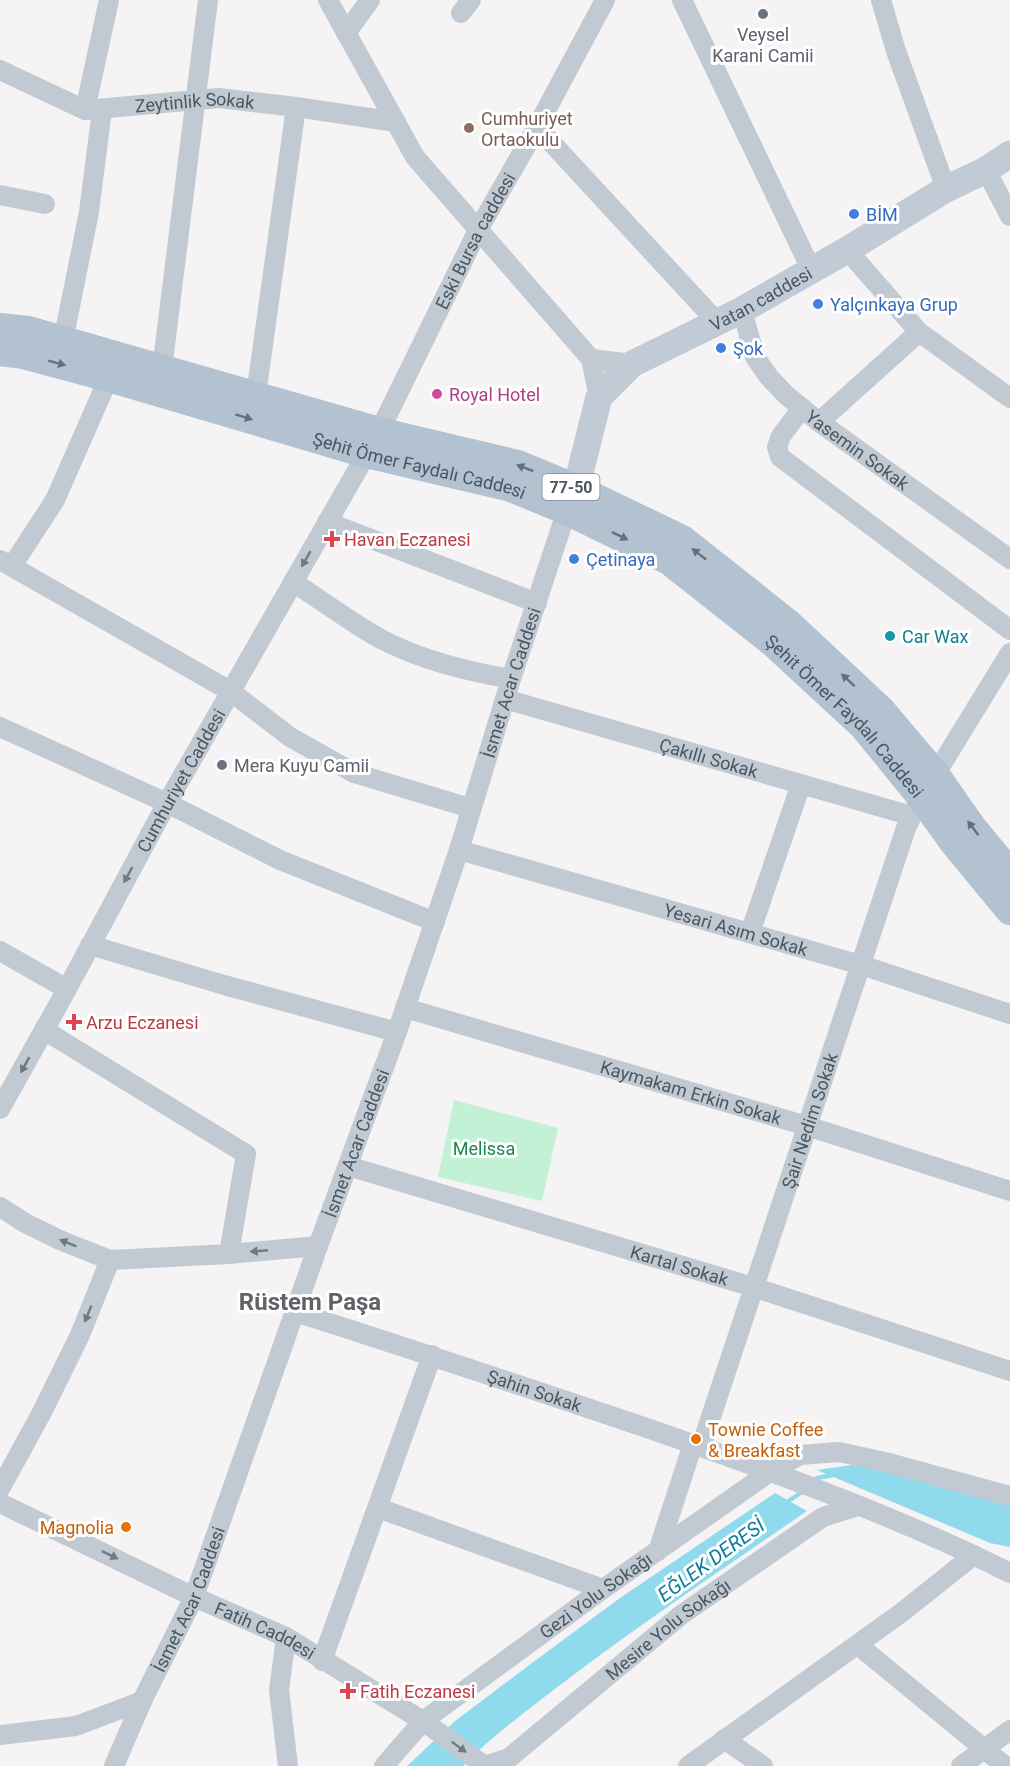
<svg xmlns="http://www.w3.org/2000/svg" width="1010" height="1766" viewBox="0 0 1010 1766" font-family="Roboto,sans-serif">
  <rect width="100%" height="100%" fill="#f5f3f3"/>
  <polygon fill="#c3f1d5" points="454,1100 558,1128 542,1201 438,1177"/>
  <g fill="#90daee">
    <polygon points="852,1465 873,1468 1010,1501 1010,1547 990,1543 817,1470"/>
    <path d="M775,1493l32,18c-80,55 -161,109 -239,168 -36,28 -73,54 -105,87h-56l48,-45 93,-70 72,-53z"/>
  </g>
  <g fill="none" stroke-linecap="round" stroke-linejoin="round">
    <g stroke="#90daee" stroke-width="4.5">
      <polyline points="813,1482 817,1478 833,1475"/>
      <polyline points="787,1502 805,1490"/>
    </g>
    <g stroke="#c1cad2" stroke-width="20">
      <polyline points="328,0 415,157 591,359 599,397"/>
      <polyline points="682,0 812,271"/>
      <polyline points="881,0 896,51 946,189"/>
      <polyline points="461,13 471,0"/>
      <polyline points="346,33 370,0"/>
      <path id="s1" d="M0,70l85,40 134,-12 77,9 100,15"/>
      <polyline points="85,110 109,0"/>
      <polyline points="537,127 717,322"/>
      <polyline points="986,170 1010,216"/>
      <polyline points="0,195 45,204"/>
      <polyline points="847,250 919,332 1010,398"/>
      <path id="s2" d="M742,310l13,47 14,20 17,18 33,27 191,137"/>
      <polyline points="63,341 89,212 102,110"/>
      <polyline points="591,359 632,364"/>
      <polyline points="162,369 208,0"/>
      <polyline points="256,395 296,107"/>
      <polyline points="802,408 781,436 777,447 780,457 1010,630"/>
      <polyline points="819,422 919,332"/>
      <polyline points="327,522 537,603"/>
      <polyline points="0,560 230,691 290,737 354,773 470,808"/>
      <polyline points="12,566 55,500 109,377"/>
      <path d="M293,582c28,18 56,39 86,56 41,22 87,33 132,41"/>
      <path id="s3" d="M505,699l407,117"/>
      <polyline points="0,727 167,803 280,860 435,922"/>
      <polyline points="935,775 1010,653"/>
      <path id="s4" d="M459,850l402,115 149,49"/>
      <polyline points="750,933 801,784"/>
      <polyline points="90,945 224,985 397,1032"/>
      <polyline points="0,951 67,989"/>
      <path id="s5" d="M405,1008l402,118 203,65"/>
      <polyline points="44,1030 246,1154 229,1254"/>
      <path id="s6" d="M0,1109l67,-120 100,-186 212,-371 99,-202 59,-103 68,-127"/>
      <path id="s7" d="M348,1166l405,121 257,84"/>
      <polyline points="0,1207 25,1223 62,1241 110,1260 229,1254 318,1246"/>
      <path id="s8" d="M295,1312c117,37 233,76 349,115 124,43 249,87 366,146"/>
      <path id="s9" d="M701,1447l205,-619 15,-32"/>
      <polyline points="0,1489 41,1414 80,1335 110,1260"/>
      <path id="s10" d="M0,1503l194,94 92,40 137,84 62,45"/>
      <polyline points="378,1508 603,1589"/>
      <polyline points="658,1551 693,1444"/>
      <polyline points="286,1637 279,1690 288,1766"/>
      <polyline points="858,1645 1005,1766"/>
      <polyline points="322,1661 432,1355"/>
      <polyline points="0,1735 76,1726 142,1701"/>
      <polyline points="724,1739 763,1766"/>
      <path id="s11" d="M114,1766l28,-65 52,-104 124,-351 79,-214 62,-182 52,-171 56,-169"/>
      <path id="s12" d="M384,1766l39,-45 180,-132 168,-118 29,-16 39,-3 46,10 125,34"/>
      <path id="s13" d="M485,1766l24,-8 172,-143 142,-98 35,-11"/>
      <polyline points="688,1766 901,1613 974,1555"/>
      <polyline points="961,1766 1010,1730"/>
    </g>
    <path stroke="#c1cbd6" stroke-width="27" id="s14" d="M576,489l23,-92 33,-33 110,-54 105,-60 99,-61 40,-19 24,-16"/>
    <g stroke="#b3c2d1" stroke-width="30">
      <polyline points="0,328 28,331 63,341 379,432 518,465 576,489 682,540 788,624 881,711 935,775 972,828 1010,874"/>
      <path id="s15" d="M0,351l23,3 86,23 257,76 145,34 56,23 102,50 104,82 91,84 57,70 33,46 56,68"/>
    </g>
  </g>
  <defs><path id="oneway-solid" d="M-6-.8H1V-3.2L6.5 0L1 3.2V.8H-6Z" transform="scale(1.5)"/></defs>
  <g fill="#64717d">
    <use href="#oneway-solid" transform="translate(57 363) rotate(15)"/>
    <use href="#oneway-solid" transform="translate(244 417) rotate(17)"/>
    <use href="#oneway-solid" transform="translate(525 468) rotate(-159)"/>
    <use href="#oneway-solid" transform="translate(620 536) rotate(26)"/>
    <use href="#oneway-solid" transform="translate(699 554) rotate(-142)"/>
    <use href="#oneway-solid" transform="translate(848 680) rotate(-137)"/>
    <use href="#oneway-solid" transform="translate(973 828) rotate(-127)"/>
  </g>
  <g fill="#6e7983">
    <use href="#oneway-solid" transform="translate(306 559) rotate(120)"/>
    <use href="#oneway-solid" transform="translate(128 875) rotate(118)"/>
    <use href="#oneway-solid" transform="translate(25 1065) rotate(119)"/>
    <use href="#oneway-solid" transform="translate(68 1243) rotate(-158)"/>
    <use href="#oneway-solid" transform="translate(259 1251) rotate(175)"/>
    <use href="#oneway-solid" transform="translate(88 1314) rotate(112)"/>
    <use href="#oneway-solid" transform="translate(110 1555) rotate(26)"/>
    <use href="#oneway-solid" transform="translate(459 1747) rotate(36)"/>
  </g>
  <g fill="#6b7280" stroke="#fff" stroke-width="2">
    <circle cx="763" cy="14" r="6"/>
    <circle cx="222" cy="765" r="6"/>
  </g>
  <circle fill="#8d6e63" stroke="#fff" stroke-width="2" cx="469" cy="128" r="6"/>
  <g fill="#3f7fe0" stroke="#fff" stroke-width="2">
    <circle cx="854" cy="214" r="6"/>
    <circle cx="818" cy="304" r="6"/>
    <circle cx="721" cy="348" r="6"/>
    <circle cx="574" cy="559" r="6"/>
  </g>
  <circle fill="#d1479c" stroke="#fff" stroke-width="2" cx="437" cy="394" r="6"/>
  <g fill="#e0444e" stroke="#fff" stroke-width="2">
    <path d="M329 530h6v6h6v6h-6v6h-6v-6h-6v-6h6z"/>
    <path d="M71 1013h6v6h6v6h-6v6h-6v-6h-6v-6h6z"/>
    <path d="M345 1682h6v6h6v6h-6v6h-6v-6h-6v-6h6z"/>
  </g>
  <circle fill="#0f9aa8" stroke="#fff" stroke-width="2" cx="890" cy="636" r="6"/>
  <g fill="#e8710a" stroke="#fff" stroke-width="2">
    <circle cx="696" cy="1439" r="6"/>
    <circle cx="126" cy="1527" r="6"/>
  </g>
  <g text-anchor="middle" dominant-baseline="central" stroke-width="6" stroke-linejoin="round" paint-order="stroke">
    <rect fill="#fff" stroke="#808990" stroke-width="1.5" x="542.5" y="474" width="57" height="26" rx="4.5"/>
    <g font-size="16" font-weight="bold" fill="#4a5661">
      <text x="571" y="487">77-50</text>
    </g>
    <g font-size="18" fill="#5b616d" stroke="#fff">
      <text x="763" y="34">Veysel<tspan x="763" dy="21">Karani Camii</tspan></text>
      <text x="234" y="765" text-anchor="start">Mera Kuyu Camii</text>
    </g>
    <g font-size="18" fill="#4a5661" stroke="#fff">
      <text stroke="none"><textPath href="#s1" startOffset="204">Zeytinlik Sokak</textPath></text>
      <text stroke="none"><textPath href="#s6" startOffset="990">Eski Bursa caddesi</textPath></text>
      <text stroke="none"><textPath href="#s14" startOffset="286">Vatan caddesi</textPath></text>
      <text stroke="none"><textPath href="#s2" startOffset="188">Yasemin Sokak</textPath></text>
      <text stroke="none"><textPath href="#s15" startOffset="435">Şehit Ömer Faydalı Caddesi</textPath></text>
      <text stroke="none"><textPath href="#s11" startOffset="1155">İsmet Acar Caddesi</textPath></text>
      <text stroke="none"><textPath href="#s15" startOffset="939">Şehit Ömer Faydalı Caddesi</textPath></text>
      <text stroke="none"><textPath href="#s3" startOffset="212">Çakıllı Sokak</textPath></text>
      <text stroke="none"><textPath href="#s6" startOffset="375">Cumhuriyet Caddesi</textPath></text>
      <text stroke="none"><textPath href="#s4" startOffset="288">Yesari Asım Sokak</textPath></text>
      <text stroke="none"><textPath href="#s5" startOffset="298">Kaymakam Erkin Sokak</textPath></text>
      <text stroke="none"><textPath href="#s9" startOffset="344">Şair Nedim Sokak</textPath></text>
      <text stroke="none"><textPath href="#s11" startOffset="669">İsmet Acar Caddesi</textPath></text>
      <text stroke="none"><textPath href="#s7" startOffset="346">Kartal Sokak</textPath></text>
      <text stroke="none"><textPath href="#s8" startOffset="252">Şahin Sokak</textPath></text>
      <text stroke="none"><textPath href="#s12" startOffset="273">Gezi Yolu Sokağı</textPath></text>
      <text stroke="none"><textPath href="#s11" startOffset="183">İsmet Acar Caddesi</textPath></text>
      <text stroke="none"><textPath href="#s13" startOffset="230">Mesire Yolu Sokağı</textPath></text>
      <text stroke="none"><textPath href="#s10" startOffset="294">Fatih Caddesi</textPath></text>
    </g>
    <g font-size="18" fill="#785e54" stroke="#fff" text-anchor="start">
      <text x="481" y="118">Cumhuriyet<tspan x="481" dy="21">Ortaokulu</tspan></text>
    </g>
    <g font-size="18" fill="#366cbe" stroke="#fff" text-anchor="start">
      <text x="866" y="214">BİM</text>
      <text x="830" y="304">Yalçınkaya Grup</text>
      <text x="733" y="348">Şok</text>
      <text x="586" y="559">Çetinaya</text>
    </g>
    <g font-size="18" fill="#b23c85" stroke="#fff" text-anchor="start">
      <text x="449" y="394">Royal Hotel</text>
    </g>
    <g font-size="18" fill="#be3a42" stroke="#fff" text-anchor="start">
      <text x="344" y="539">Havan Eczanesi</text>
      <text x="86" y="1022">Arzu Eczanesi</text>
      <text x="360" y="1691">Fatih Eczanesi</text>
    </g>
    <g font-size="18" fill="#0d838f" stroke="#fff" text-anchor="start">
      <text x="902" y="636">Car Wax</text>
    </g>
    <g font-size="18" fill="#17864f" stroke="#fff">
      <text x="484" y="1148">Melissa</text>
    </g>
    <g font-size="18" fill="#c56008" stroke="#fff" text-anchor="start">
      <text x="708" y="1429">Townie Coffee<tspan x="708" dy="21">&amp; Breakfast</tspan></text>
      <text x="114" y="1527" text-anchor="end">Magnolia</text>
    </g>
    <g font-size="20" font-style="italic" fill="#0c7c9b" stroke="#fff">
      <text transform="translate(711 1560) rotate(-36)">EĞLEK DERESİ</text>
    </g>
    <g font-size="24" font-weight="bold" fill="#5f6368" stroke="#fff">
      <text x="310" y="1302">Rüstem Paşa</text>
    </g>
  </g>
</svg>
